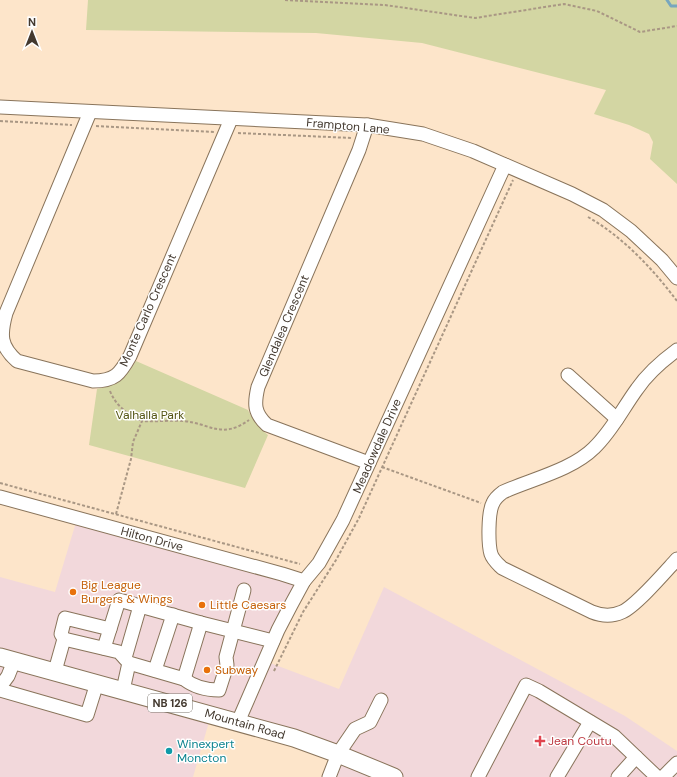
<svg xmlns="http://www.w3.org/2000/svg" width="677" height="777" viewBox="0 0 677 777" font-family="'DM Sans',sans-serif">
  <rect width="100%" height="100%" fill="#fde5ca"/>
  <polygon fill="#f2d8db" points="77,519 304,581 265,661 339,689 384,587 625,716 677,751 677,777 329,777 338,754 211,715 193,777 0,777 0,577 55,592"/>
  <g fill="#d3d6a3">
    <polygon points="88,0 677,0 677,184 650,159 653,142 649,134 629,125 594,114 606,90 422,43 316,33 86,30"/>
    <path d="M136,361l112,49c5,11 11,18 20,25l-23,53 -156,-43 8,-56c22,-5 27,-9 39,-28z"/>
  </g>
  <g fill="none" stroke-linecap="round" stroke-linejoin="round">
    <polyline stroke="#77a6be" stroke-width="3" points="667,0 671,6 677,6"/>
    <g stroke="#89745b" stroke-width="15">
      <g id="minor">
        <polyline points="0,107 367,125 423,134 473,151 572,194 603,210 631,231 662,260 677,278"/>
        <path d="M90,112l-84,201c-6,22 -6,33 11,48l76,20c22,0 27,-7 37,-25l101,-237"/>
        <path d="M367,125l-8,25 -101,237c-4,17 -4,26 9,38l102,38"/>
        <path d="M677,350c-15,11 -29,23 -40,39 -14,19 -25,42 -43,59 -22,22 -62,31 -91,44 -4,3 -8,6 -10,11 -5,9 -5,41 -2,51 2,6 7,10 11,14l90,44c10,4 19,5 30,0 14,-6 43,-40 55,-53"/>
        <polyline points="568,375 617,419"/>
        <polyline points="0,497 282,574 304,581"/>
        <polyline points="64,639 61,634 65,618 110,629"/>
        <polyline points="104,648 119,600 140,606"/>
        <polyline points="125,658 140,606 201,623 273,641"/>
        <polyline points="155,670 173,615"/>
        <polyline points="55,671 64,639 119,652 129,663 184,679 201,623"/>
        <path d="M184,679c10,8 22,11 35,11l8,-25 -1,-8 18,-67"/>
        <polyline points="0,687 8,676 14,661"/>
        <polyline points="0,690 87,715 97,683"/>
        <polyline points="123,690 129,663"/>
        <polyline points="238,722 278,630 291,605 304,581 319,563 343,520 505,165"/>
        <polyline points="329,777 338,754 355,729 370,722 381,700"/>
        <polyline points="478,777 526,685 539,691 614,736 657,777"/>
        <polyline points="557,777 590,722"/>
        <polyline points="618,777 636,757"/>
        <polyline points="663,777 677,763"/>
      </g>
    </g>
    <g stroke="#89745b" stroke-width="19">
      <polyline id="major" points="0,657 294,738 338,754 394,777"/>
    </g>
    <g stroke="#a99784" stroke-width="2" stroke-dasharray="3 2" stroke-linecap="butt">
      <polyline points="285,0 385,5 475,18 564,4 597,11 640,32 677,26"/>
      <polyline points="0,121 72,125"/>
      <polyline points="96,126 214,132"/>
      <polyline points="238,133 352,138"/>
      <path d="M588,217c35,20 65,52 89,84"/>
      <path d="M110,391c6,15 17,23 32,30"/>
      <polyline points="382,467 481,503"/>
      <polyline points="0,483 300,564"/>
      <path d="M116,514l15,-55 2,-17 9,-21c13,1 27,-1 41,0 27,2 38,19 66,-1"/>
      <polyline points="274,671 303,612 336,560 359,518 513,180"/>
    </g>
    <use href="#minor" stroke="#fff" stroke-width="13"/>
    <use href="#major" stroke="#fff" stroke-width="17"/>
  </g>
  <g fill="#e8710a" stroke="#fff" stroke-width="1.5">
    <circle cx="73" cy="592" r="4"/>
    <circle cx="202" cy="605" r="4"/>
    <circle cx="207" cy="670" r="4"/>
  </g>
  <path fill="#e0444e" stroke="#fff" stroke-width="1.5" d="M538 735h4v4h4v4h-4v4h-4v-4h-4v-4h4z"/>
  <circle fill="#0f9aa8" stroke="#fff" stroke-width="1.5" cx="169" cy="751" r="4"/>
  <g text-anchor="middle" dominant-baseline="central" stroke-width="3" stroke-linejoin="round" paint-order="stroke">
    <rect fill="#fff" stroke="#7b746d" stroke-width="1" x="148" y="694" width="44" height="18" rx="3"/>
    <g font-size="11" font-weight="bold" fill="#43392f">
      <text x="170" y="703">NB 126</text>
    </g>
    <g font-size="12" fill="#43392f" stroke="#fff">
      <text transform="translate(348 126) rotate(5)">Frampton Lane</text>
      <text transform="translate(148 310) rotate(-66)">Monte Carlo Crescent</text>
      <text transform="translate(284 326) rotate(-67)">Glendalea Crescent</text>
      <text transform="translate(377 446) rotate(-66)">Meadowdale Drive</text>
      <text transform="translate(152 539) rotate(15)">Hilton Drive</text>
      <text transform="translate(245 724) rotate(16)">Mountain Road</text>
    </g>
    <g font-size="12" fill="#545514" stroke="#fff">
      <text x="150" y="415">Valhalla Park</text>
    </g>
    <g font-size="12" fill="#c56008" stroke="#fff" text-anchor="start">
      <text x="81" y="585">Big League<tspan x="81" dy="14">Burgers &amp; Wings</tspan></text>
      <text x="210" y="605">Little Caesars</text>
      <text x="215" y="670">Subway</text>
    </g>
    <g font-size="12" fill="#be3a42" stroke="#fff" text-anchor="start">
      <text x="548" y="741">Jean Coutu</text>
    </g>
    <g font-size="12" fill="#0d838f" stroke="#fff" text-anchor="start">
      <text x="177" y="744">Winexpert<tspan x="177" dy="14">Moncton</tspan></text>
    </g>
  </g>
  <g transform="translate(32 32)" stroke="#ffffff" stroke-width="3" paint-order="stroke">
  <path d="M0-3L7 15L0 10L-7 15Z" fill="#43392f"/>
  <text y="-6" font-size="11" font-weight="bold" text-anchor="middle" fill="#43392f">N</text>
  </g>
</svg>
